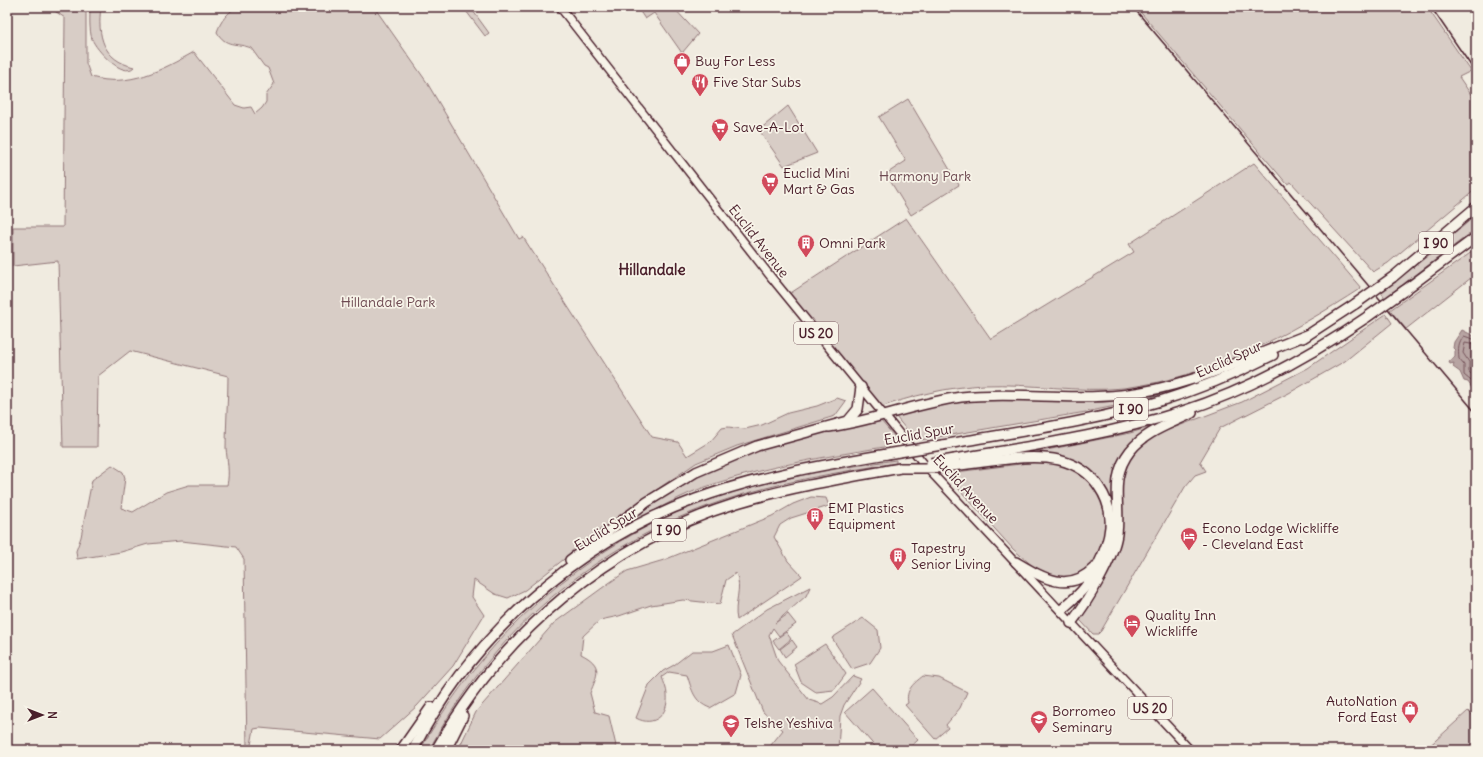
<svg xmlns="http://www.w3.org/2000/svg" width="1483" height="757" viewBox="0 0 1483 757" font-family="Delius,sans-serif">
  <rect width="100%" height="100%" fill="#f0ebe0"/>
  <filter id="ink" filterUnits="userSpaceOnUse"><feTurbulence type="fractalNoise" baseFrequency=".025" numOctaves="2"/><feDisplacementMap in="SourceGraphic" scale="8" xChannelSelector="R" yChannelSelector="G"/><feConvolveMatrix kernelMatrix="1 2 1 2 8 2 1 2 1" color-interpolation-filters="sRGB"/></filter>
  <g filter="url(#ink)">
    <g fill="#d8cdc6" stroke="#917678">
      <path d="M49,7h37v56l5,14c38,11 71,-7 103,-25l41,53 9,3 7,-1 4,7 7,-6 4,-6v-7l8,-11 -6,-16 -4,-2 -13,-18c-15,-6 -25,0 -34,-16 4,-12 10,-18 19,-25h138l52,74 93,158 4,-2 129,200 26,5 9,14 23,-14 12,-14 6,-1 17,2 17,-4 26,-12 29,-7 20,-8 9,3 -11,15 -98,30 -41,17 -75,51 -96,76 -17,8 -13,-4 -21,-14 -2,17 12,18 -31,51 -36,40 -37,33 -120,-11 -6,1 -4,21h-3l-3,-191 -8,-12 -55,-6 -33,3 -27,8 -44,7 -1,-8 5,-14 11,-57 20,-15 11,7 2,6 -4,30 12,4 33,-20 23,-7h38c3,-12 0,-25 -1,-37 0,-24 2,-48 2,-72l-98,-25 -32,25 -1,71h-34l-5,-186 -45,5v-39h50l2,-209z"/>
      <path d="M90,7h11c-4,29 2,53 33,60 -11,12 -38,-17 -42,-28 -3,-10 -2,-22 -2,-32z"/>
      <polygon points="463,7 478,7 473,11 489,33 485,36"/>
      <polygon points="637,7 673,7 698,34 682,53 654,13 645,19"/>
      <polygon points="1136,7 1427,7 1471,71 1459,77 1476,102 1476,189 1388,263 1373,272 1291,182 1287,184"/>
      <polygon points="908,99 959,185 911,215 886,174 906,161 879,117"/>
      <polygon points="788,106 817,153 784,166 759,130"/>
      <path d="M1254,163l107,125c-72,47 -152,90 -238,100 -46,5 -93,-5 -139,-3 -36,2 -73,11 -106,23l-92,-112 120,-78 85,121 143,-87 -5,-8z"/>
      <polygon points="1476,215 1476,229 1385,298 1381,292 1438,248"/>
      <polygon points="1476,249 1476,274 1406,329 1390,310"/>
      <polygon points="1386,314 1392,323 1345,361 1289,393 1220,428 1200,462 1206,471 1195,475 1185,487 1101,631 1098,634 1093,634 1080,620 1094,594 1120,482 1129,459 1141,445 1152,436 1242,402 1308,368"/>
      <polygon points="1169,389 1169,391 1139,401 1086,412 921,440 919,436 915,440 896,417 900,414 958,401"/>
      <path d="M880,420l17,19 -5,2 -2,5c-65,11 -131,21 -193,44 -26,10 -50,26 -76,37 14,-11 29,-23 44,-33 63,-42 141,-61 215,-74z"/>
      <polygon points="1150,427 1150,430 1127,450 1113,517 1083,468 1027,454 1130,433"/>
      <path d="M896,460v3c-58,9 -118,19 -174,38 -127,43 -230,131 -293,249h-9c50,-88 116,-158 203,-210 19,-11 38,-22 59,-30 68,-28 142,-40 214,-50z"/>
      <polygon points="1044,461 1072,468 1085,475 1099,495 1107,511 1108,530 1098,556 1090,568 1079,575 1062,578 1043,575 1013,549 948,477 956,472"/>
      <path d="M811,497l15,1 3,8 -38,12 -11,7 -6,12 14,24 14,15 -65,44c-4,-16 6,-32 -1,-47l-10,7 -6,24 -37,-4 -32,5 -32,11 -19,4 -17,16 -2,18c22,11 17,20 9,39l5,19 14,4 8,34h-159l18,-38 78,-89 55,-40 18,-12 37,-11 108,-44 21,-12z"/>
      <polygon points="810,587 806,596 775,623 788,614 796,624 779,636 773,628 769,635 778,661 809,700 822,704 833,697 853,676 861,679 844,705 840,716 838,750 767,750 783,730 763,712 732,635 767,609"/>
      <polygon points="863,618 878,630 880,648 870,663 852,669 832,638"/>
      <polygon points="786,632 791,639 779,649 773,641"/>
      <polygon points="792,640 797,647 785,657 780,649"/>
      <polygon points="825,644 846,674 834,690 816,692 801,682 794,664"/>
      <path d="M729,645l12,30 -5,18 -26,15c-16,-6 -18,-18 -23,-33l-18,-3 -7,5c2,6 5,12 5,18 2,19 -13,33 -31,23l13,-33 14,-14 11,-6 18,-14h21z"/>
      <path d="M923,676l16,2 28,14 -7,16 -14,17 2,3 -13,11 -30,-34 3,-2c-3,-13 6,-20 15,-27z"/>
      <polygon points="872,688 918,740 907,750 878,750 845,712"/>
      <polygon points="1468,711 1476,719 1476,750 1425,750"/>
    </g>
    <polygon fill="#b7a4a2" stroke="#8b6f72" points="1462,330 1476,337 1476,390 1472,388 1468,382 1464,381 1460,372 1453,367 1454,363 1450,364 1449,362 1455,357 1455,350 1453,348 1454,342"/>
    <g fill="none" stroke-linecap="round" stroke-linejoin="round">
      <g stroke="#76545b" stroke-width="1">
        <path d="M1476,340l-12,-4c-6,8 -6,13 -5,23l5,6v10l12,10"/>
        <polyline points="1476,345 1465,343 1463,353 1469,362 1469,372 1476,378"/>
      </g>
      <g stroke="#4a1f2b" stroke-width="10">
        <polyline id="primary" points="560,7 771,277 929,470 1190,750"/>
      </g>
      <g stroke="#4a1f2b" stroke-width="12">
        <g id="highway">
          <polyline points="1393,277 1476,207"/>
          <polyline points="1405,290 1476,237"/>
          <polyline points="1303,338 1355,304"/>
          <path d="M829,427c45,-6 87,-24 132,-30 54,-6 107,4 160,-2 67,-7 125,-37 186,-60"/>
          <path d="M942,445c72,-13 146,-22 215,-43 40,-12 79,-28 116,-47"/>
          <path d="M955,459c77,-13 154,-24 228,-48 66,-21 127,-55 184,-94"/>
          <path d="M960,465c30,-3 70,-12 99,-5 16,4 31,13 40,27 18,26 12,53 -2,80 -4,7 -7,14 -12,20 -7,9 -16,16 -24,23"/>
          <polyline points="570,560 647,502 696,472 757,446 848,421 858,409 861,387"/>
          <path d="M1016,562c27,16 52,32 78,6"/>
          <path d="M1071,623c16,-20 43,-65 46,-89 4,-31 -8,-56 13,-83 16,-20 41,-27 62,-38"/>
          <polyline points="401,750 431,707"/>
          <path d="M413,750c59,-114 162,-207 283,-251 62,-23 127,-34 191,-45"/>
          <path d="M436,750c66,-117 172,-207 301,-247 53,-16 108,-25 163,-35"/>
          <polyline points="446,750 463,716"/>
        </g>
      </g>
      <use href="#primary" stroke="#f7f3e8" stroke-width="7"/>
      <use href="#highway" stroke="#f7f3e8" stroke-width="9"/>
      <g stroke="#4a1f2b" stroke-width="1.5">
        <polyline points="1133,7 1476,413"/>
        <polyline points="1431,7 1476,73"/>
      </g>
      <g stroke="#4a1f2b" stroke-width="12" stroke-linecap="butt">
        <g id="highway-bridge">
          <polyline points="1355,304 1393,277"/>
          <polyline points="1367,317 1405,290"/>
          <polyline points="887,454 942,445"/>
          <polyline points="931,463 955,459"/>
          <polyline points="900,468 936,468 960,465"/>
        </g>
      </g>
      <use href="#highway-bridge" stroke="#f7f3e8" stroke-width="9"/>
    </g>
  </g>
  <defs>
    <g id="shop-pin" transform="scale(0.9)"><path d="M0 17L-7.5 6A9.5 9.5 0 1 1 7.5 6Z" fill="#d1495b" stroke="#f7f3e8"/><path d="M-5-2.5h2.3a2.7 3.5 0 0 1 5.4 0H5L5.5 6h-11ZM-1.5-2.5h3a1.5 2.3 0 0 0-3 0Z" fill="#fff"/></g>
    <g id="restaurant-pin" transform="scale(0.9)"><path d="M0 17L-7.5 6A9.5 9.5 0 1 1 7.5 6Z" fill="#d1495b" stroke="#f7f3e8"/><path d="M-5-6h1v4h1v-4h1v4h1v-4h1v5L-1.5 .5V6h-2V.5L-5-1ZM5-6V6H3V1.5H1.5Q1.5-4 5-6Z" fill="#fff"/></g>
    <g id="supermarket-pin" transform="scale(0.9)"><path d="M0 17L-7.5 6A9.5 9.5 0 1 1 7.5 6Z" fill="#d1495b" stroke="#f7f3e8"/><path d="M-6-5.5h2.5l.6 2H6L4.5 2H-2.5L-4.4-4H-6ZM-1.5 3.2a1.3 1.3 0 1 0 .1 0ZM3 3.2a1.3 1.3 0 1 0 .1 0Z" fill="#fff"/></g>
    <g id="building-pin" transform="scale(0.9)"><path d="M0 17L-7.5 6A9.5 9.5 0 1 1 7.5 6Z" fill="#d1495b" stroke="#f7f3e8"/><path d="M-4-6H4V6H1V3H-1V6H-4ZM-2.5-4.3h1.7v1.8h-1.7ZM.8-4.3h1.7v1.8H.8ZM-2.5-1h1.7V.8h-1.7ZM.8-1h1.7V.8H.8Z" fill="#fff"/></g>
    <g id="hotel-pin" transform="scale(0.9)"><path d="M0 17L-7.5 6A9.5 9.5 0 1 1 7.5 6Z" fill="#d1495b" stroke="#f7f3e8"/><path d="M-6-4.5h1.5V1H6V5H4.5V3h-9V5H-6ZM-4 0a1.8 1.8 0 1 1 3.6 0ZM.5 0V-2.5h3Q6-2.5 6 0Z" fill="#fff"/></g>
    <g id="school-pin" transform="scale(0.9)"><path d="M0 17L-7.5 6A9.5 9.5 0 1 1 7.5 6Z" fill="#d1495b" stroke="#f7f3e8"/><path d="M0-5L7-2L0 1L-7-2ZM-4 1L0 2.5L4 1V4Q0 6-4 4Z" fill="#fff"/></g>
  </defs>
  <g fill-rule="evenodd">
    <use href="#shop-pin" x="682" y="61"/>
    <use href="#restaurant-pin" x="700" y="82"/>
    <use href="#supermarket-pin" x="720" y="127"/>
    <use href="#supermarket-pin" x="770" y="181"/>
    <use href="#building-pin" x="806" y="243"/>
    <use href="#building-pin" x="815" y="516"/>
    <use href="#hotel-pin" x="1189" y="536"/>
    <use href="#building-pin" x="898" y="556"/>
    <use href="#hotel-pin" x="1132" y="623"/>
    <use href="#shop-pin" x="1410" y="709"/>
    <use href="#school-pin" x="1039" y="719"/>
    <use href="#school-pin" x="731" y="723"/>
  </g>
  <g text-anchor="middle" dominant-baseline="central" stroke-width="3.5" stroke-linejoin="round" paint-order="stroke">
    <g fill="#f7f3e8" stroke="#7e5f64" stroke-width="1">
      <rect x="1419" y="232" width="34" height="22" rx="3"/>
      <rect x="794" y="322" width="44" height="22" rx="3"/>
      <rect x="1114" y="398" width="34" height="22" rx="3"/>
      <rect x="652" y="519" width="34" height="22" rx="3"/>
      <rect x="1128" y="697" width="44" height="22" rx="3"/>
    </g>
    <g font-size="13" font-weight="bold" fill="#4a1f2b">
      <text x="1436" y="243">I 90</text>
      <text x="816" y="333">US 20</text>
      <text x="1131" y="409">I 90</text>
      <text x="669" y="530">I 90</text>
      <text x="1150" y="708">US 20</text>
    </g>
    <g font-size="14" fill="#4a1f2b" stroke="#f7f3e8" text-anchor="start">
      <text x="695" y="61">Buy For Less</text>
      <text x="713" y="82">Five Star Subs</text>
      <text x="733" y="127">Save-A-Lot</text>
      <text x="783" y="173">Euclid Mini<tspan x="783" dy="16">Mart &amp; Gas</tspan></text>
      <text x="819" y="243">Omni Park</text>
      <text x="828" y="508">EMI Plastics<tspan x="828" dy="16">Equipment</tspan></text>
      <text x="1202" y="528">Econo Lodge Wickliffe<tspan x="1202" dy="16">- Cleveland East</tspan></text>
      <text x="911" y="548">Tapestry<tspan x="911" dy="16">Senior Living</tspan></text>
      <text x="1145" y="615">Quality Inn<tspan x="1145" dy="16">Wickliffe</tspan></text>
      <text x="1397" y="701" text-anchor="end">AutoNation<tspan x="1397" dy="16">Ford East</tspan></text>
      <text x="1052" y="711">Borromeo<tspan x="1052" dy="16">Seminary</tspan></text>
      <text x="744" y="723">Telshe Yeshiva</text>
    </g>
    <g font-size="14" fill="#6e4a52" stroke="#f7f3e8">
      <text x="925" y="176">Harmony Park</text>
      <text x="388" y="302">Hillandale Park</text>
    </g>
    <g font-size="14" fill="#4a1f2b" stroke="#f7f3e8">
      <text transform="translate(759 241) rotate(52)">Euclid Avenue</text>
      <text transform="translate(1229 359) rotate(-24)">Euclid Spur</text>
      <text transform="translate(919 434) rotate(-10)">Euclid Spur</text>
      <text transform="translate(966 489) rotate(47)">Euclid Avenue</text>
      <text transform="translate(606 529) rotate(-31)">Euclid Spur</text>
    </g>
    <g font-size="15" font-weight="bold" fill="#4a1f2b" stroke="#f7f3e8">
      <text x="652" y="269">Hillandale</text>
    </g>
  </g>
  <rect width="1483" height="757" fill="none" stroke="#f7f3e8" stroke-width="24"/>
  <rect x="12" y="12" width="1459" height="733" fill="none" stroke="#4a1f2b" stroke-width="1.5" filter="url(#ink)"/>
  <g transform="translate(42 715) rotate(90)" stroke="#f7f3e8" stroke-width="3" paint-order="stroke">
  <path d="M0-3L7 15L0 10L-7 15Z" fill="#4a1f2b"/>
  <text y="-6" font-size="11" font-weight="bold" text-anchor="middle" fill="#4a1f2b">N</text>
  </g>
</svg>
